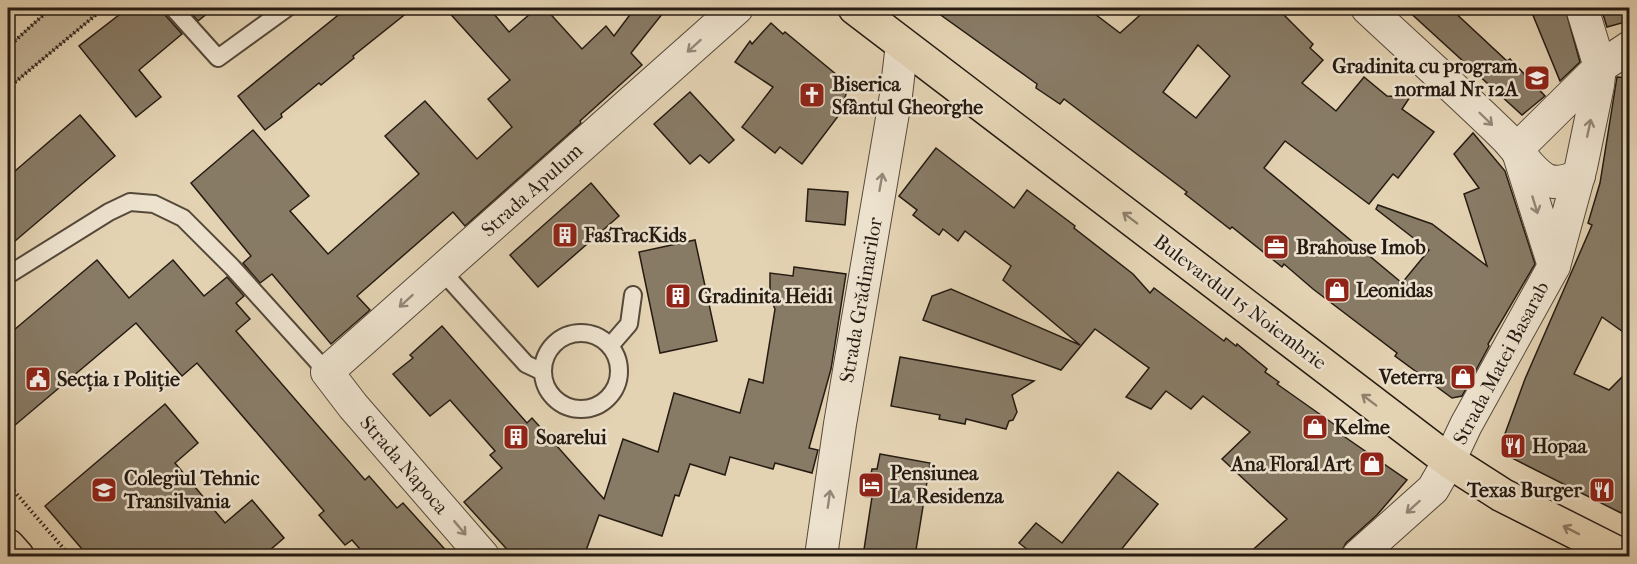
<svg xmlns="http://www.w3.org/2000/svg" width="1637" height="564" viewBox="0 0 1637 564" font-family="'IM FELL French Canon',serif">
  <rect width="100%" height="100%" fill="#e4d3b3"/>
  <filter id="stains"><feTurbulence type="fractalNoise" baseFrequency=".00333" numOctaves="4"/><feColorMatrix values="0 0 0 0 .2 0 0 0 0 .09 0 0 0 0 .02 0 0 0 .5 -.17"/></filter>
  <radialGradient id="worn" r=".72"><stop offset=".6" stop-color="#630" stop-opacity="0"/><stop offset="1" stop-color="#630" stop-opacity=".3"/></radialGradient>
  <polygon fill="#c4b498" stroke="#746855" stroke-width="1.5" points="51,8 104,8 8,88 8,47"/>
  <g fill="#887b66" stroke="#251b12" stroke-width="1.5" fill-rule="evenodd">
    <polygon points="128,8 163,8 165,15 182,34 139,70 161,97 136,117 79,46"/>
    <polygon points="187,8 214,8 198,21"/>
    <polygon points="347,8 413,8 353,56 354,58 321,85 319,83 281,114 282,117 265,130 238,96"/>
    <polygon points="445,8 489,8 509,32 537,8 545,8 582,49 606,26 614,36 635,8 667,8 631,53 642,65 580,121 581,123 465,226 453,212 357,296 370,310 331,344 272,274 260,283 243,263 251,256 191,183 253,130 309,196 290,211 328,254 419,174 385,136 425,101 477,159 512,127 488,99 510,80"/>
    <path d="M931,8h156l33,25 28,-25h129l36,36 -3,4 13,12 -21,23 34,28 28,-34 23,19 23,1 -8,12 32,23 -36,46 -5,-4 -24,30 -84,-63 -21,27 138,115 27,-33 -53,-41 2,-4 54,19 55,42 -23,-72 15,-6 -25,-34 19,-21 32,38 30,93 -47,80 1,2 -27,50 -10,2 -57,-42 2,-3 -84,-64 -29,-25 -2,3 -50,-40 -2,2 -45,-35 2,-2 -123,-93 -4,5 -24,-16 1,-4zM1198,45l32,31 -34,42 -33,-26z"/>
    <polygon points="1405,8 1450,8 1507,61 1510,59 1545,96 1522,115"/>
    <polygon points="1530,8 1565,8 1580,62 1560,81"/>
    <polygon points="1601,8 1629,8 1629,21 1607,27"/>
    <polygon points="771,23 783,34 785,32 849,85 839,115 802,164 780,147 775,153 742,127 773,87 735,62 750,41 752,44"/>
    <polygon points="1617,77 1629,78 1629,336 1602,317 1574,374 1609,390 1629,370 1629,502 1621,513 1510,457 1502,442 1525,379 1592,225 1588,223 1600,183"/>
    <polygon points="690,92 734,140 709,163 700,155 690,164 654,124"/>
    <polygon points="80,115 115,156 8,247 8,177"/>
    <polygon points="936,148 1014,208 1027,190 1075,226 1074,228 1133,274 1150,293 1154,288 1224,341 1226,338 1236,346 1237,344 1267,369 1265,372 1279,382 1277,384 1345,432 1342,435 1407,480 1377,515 1346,543 1339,556 1246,556 1287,519 1222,459 1250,432 1203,396 1191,409 1166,391 1151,409 1126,397 1149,368 1095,329 1061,370 923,320 932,296 951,289 1080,345 1003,280 1011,266 965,231 958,241 943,229 939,235 913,215 917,210 899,196"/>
    <polygon points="591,183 619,216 538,287 510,255"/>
    <polygon points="808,189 848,192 845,225 806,221"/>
    <polygon points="695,240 717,341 660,353 639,252"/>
    <polygon points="97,260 129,298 173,260 204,296 227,277 244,296 236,303 250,319 236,331 365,480 369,476 397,508 403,503 451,556 366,556 352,540 345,545 319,515 324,511 197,363 182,376 136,323 8,431 8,335"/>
    <polygon points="794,267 846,274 831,369 809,448 818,450 812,473 775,463 773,469 730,457 725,475 690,464 679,496 675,495 662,536 599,515 584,556 513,556 464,502 502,468 490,455 495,451 450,400 430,416 393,374 413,358 410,355 442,326 527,423 532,418 604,499 623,439 658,452 674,393 740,413 749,379 763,383 775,309 770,297 770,273 793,276"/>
    <polygon points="900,357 1034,381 1012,395 1017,412 1013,420 1009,421 1006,429 966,419 965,424 939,419 940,415 891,406"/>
    <polygon points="165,404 198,443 175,463 225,523 252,500 284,538 263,556 88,556 45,506"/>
    <polygon points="880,454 930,463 915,556 863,556 872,497 866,497 872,469 877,469"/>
    <polygon points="1118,472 1158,504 1116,556 1036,556 1019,543 1036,523 1062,543"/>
  </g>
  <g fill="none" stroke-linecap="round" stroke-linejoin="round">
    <g stroke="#55493a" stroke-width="20">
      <g id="lane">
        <polyline points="173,8 218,58 287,8"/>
        <polyline points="441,270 526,364 543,372"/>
        <polyline points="8,275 109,212 130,202 154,204 183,218 232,267 327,372"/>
        <circle cx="581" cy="371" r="38"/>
        <polyline points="610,346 629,324 633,295"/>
      </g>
    </g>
    <g stroke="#55493a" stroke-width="34">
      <g id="street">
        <path d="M1367,8c46,43 93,85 138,129 12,12 28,37 42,43 11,5 22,0 32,-4"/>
        <polyline points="1517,149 1600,67 1630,47"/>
        <polyline points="1519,155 1554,266"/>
        <polyline points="483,556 353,406 327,372 737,8"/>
        <polyline points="821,556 840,424 896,95 902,44"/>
        <polyline points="1358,556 1433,489 1449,461 1466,425 1554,266 1581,167 1598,85 1600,67 1582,8"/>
      </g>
    </g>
    <g stroke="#251b12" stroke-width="36">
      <g id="primary">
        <polyline points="855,8 1449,461 1502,495 1623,556"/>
        <polyline points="8,546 17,556"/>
      </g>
    </g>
    <g stroke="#251b12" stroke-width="4" stroke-dasharray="1.5 3" stroke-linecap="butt">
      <polyline points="8,47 51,8"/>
      <polyline points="8,88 104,8"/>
      <polyline points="8,484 70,556"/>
    </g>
    <use href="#lane" stroke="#ede2ce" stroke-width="16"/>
    <use href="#street" stroke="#ede2ce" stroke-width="32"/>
    <use href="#primary" stroke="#e4d3b3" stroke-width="33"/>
  </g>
  <defs><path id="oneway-shaft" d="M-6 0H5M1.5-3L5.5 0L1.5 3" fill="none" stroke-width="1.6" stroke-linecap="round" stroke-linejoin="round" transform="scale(1.5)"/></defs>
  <g stroke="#938879">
    <use href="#oneway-shaft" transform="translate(694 46) rotate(138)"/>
    <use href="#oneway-shaft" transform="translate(1486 119) rotate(44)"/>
    <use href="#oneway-shaft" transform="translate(1589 128) rotate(-78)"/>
    <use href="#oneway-shaft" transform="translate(881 182) rotate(-80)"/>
    <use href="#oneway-shaft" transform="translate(1535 205) rotate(73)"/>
    <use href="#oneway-shaft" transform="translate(406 301) rotate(138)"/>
    <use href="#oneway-shaft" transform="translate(829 499) rotate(-82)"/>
    <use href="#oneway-shaft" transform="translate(1413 507) rotate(138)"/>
    <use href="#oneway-shaft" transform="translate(460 528) rotate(50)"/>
  </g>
  <g stroke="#8e806b">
    <use href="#oneway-shaft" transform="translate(1130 218) rotate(-143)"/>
    <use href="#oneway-shaft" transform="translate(1369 400) rotate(-143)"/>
    <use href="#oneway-shaft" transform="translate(1571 530) rotate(-153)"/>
  </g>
  <defs>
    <g id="school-square" transform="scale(1.35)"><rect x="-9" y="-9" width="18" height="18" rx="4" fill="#8f2418" stroke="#ede2ce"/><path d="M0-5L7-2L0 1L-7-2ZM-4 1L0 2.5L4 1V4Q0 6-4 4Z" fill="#fff"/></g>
    <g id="church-square" transform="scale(1.35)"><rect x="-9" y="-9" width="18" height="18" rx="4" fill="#8f2418" stroke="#ede2ce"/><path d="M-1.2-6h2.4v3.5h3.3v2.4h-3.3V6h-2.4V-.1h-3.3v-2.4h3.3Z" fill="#fff"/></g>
    <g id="building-square" transform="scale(1.35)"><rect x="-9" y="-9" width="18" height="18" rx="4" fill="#8f2418" stroke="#ede2ce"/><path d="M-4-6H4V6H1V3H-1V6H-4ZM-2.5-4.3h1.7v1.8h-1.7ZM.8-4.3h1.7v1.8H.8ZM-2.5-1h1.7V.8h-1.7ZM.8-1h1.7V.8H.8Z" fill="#fff"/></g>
    <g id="office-square" transform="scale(1.35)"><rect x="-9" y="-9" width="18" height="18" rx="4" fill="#8f2418" stroke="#ede2ce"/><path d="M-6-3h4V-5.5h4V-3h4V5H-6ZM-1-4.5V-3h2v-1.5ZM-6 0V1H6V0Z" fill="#fff"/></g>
    <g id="shop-square" transform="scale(1.35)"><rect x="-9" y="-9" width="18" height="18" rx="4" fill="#8f2418" stroke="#ede2ce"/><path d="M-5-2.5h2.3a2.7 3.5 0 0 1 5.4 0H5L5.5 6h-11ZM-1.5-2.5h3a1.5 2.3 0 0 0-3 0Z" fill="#fff"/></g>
    <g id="civic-square" transform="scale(1.35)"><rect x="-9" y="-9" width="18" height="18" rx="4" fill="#8f2418" stroke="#ede2ce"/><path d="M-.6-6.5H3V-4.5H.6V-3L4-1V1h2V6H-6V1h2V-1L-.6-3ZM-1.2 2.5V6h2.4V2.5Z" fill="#fff"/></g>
    <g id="restaurant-square" transform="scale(1.35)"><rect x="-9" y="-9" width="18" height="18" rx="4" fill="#8f2418" stroke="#ede2ce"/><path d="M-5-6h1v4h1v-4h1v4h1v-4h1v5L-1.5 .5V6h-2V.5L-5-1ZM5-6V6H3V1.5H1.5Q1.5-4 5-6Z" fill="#fff"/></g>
    <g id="hotel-square" transform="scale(1.35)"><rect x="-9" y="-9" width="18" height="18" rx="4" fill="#8f2418" stroke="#ede2ce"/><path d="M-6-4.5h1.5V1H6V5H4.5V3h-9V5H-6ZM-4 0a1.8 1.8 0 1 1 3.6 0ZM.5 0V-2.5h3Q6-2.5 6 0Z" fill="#fff"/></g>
    <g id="university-square" transform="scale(1.35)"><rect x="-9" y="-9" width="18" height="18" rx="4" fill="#8f2418" stroke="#ede2ce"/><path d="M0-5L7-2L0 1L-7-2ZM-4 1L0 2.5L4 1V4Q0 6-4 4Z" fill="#fff"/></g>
  </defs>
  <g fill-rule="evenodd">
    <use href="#school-square" x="1537" y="78"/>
    <use href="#church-square" x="812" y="95"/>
    <use href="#building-square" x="565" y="235"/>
    <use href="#office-square" x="1276" y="247"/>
    <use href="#shop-square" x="1337" y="290"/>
    <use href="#building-square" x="678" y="296"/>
    <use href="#shop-square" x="1463" y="377"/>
    <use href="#civic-square" x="38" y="379"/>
    <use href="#shop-square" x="1315" y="427"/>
    <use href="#building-square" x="516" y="437"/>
    <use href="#restaurant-square" x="1513" y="446"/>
    <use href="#shop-square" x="1372" y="464"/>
    <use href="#hotel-square" x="871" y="485"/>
    <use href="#university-square" x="104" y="490"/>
    <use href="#restaurant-square" x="1602" y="490"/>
  </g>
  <g text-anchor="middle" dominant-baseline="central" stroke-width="5" stroke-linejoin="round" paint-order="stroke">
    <g font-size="20" font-weight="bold" fill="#251b12" stroke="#ede2ce" text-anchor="start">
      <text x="1518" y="66" text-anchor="end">Gradinita cu program<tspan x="1518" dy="23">normal Nr 12A</tspan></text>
      <text x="832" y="84">Biserica<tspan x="832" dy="23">Sfântul Gheorghe</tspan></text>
      <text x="584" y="235">FasTracKids</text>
      <text x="1296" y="247">Brahouse Imob</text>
      <text x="1356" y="290">Leonidas</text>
      <text x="698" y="296">Gradinita Heidi</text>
      <text x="1444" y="377" text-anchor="end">Veterra</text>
      <text x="57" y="379">Secția 1 Poliție</text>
      <text x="1334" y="427">Kelme</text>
      <text x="536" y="437">Soarelui</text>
      <text x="1532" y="446">Hopaa</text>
      <text x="1352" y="464" text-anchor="end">Ana Floral Art</text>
      <text x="890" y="473">Pensiunea<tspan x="890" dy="23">La Residenza</tspan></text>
      <text x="124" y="478">Colegiul Tehnic<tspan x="124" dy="23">Transilvania</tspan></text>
      <text x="1582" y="490" text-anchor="end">Texas Burger</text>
    </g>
    <g font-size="20" fill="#251b12" stroke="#ede2ce">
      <text transform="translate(532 190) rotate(-42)">Strada Apulum</text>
      <text transform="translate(861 300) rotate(-80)">Strada Grădinarilor</text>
      <text transform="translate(1240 302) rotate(37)">Bulevardul 15 Noiembrie</text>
      <text transform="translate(1501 363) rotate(-62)">Strada Matei Basarab</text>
      <text transform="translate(404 465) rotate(49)">Strada Napoca</text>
    </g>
  </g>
  <rect width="1637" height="564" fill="none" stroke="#e4d3b3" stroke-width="30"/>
  <rect x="9" y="9" width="1619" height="546" fill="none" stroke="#251b12" stroke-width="3"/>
  <rect x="15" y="15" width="1607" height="534" fill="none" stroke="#251b12" stroke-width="1.5"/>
  <rect width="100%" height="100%" filter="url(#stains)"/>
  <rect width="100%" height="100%" fill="url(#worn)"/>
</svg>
